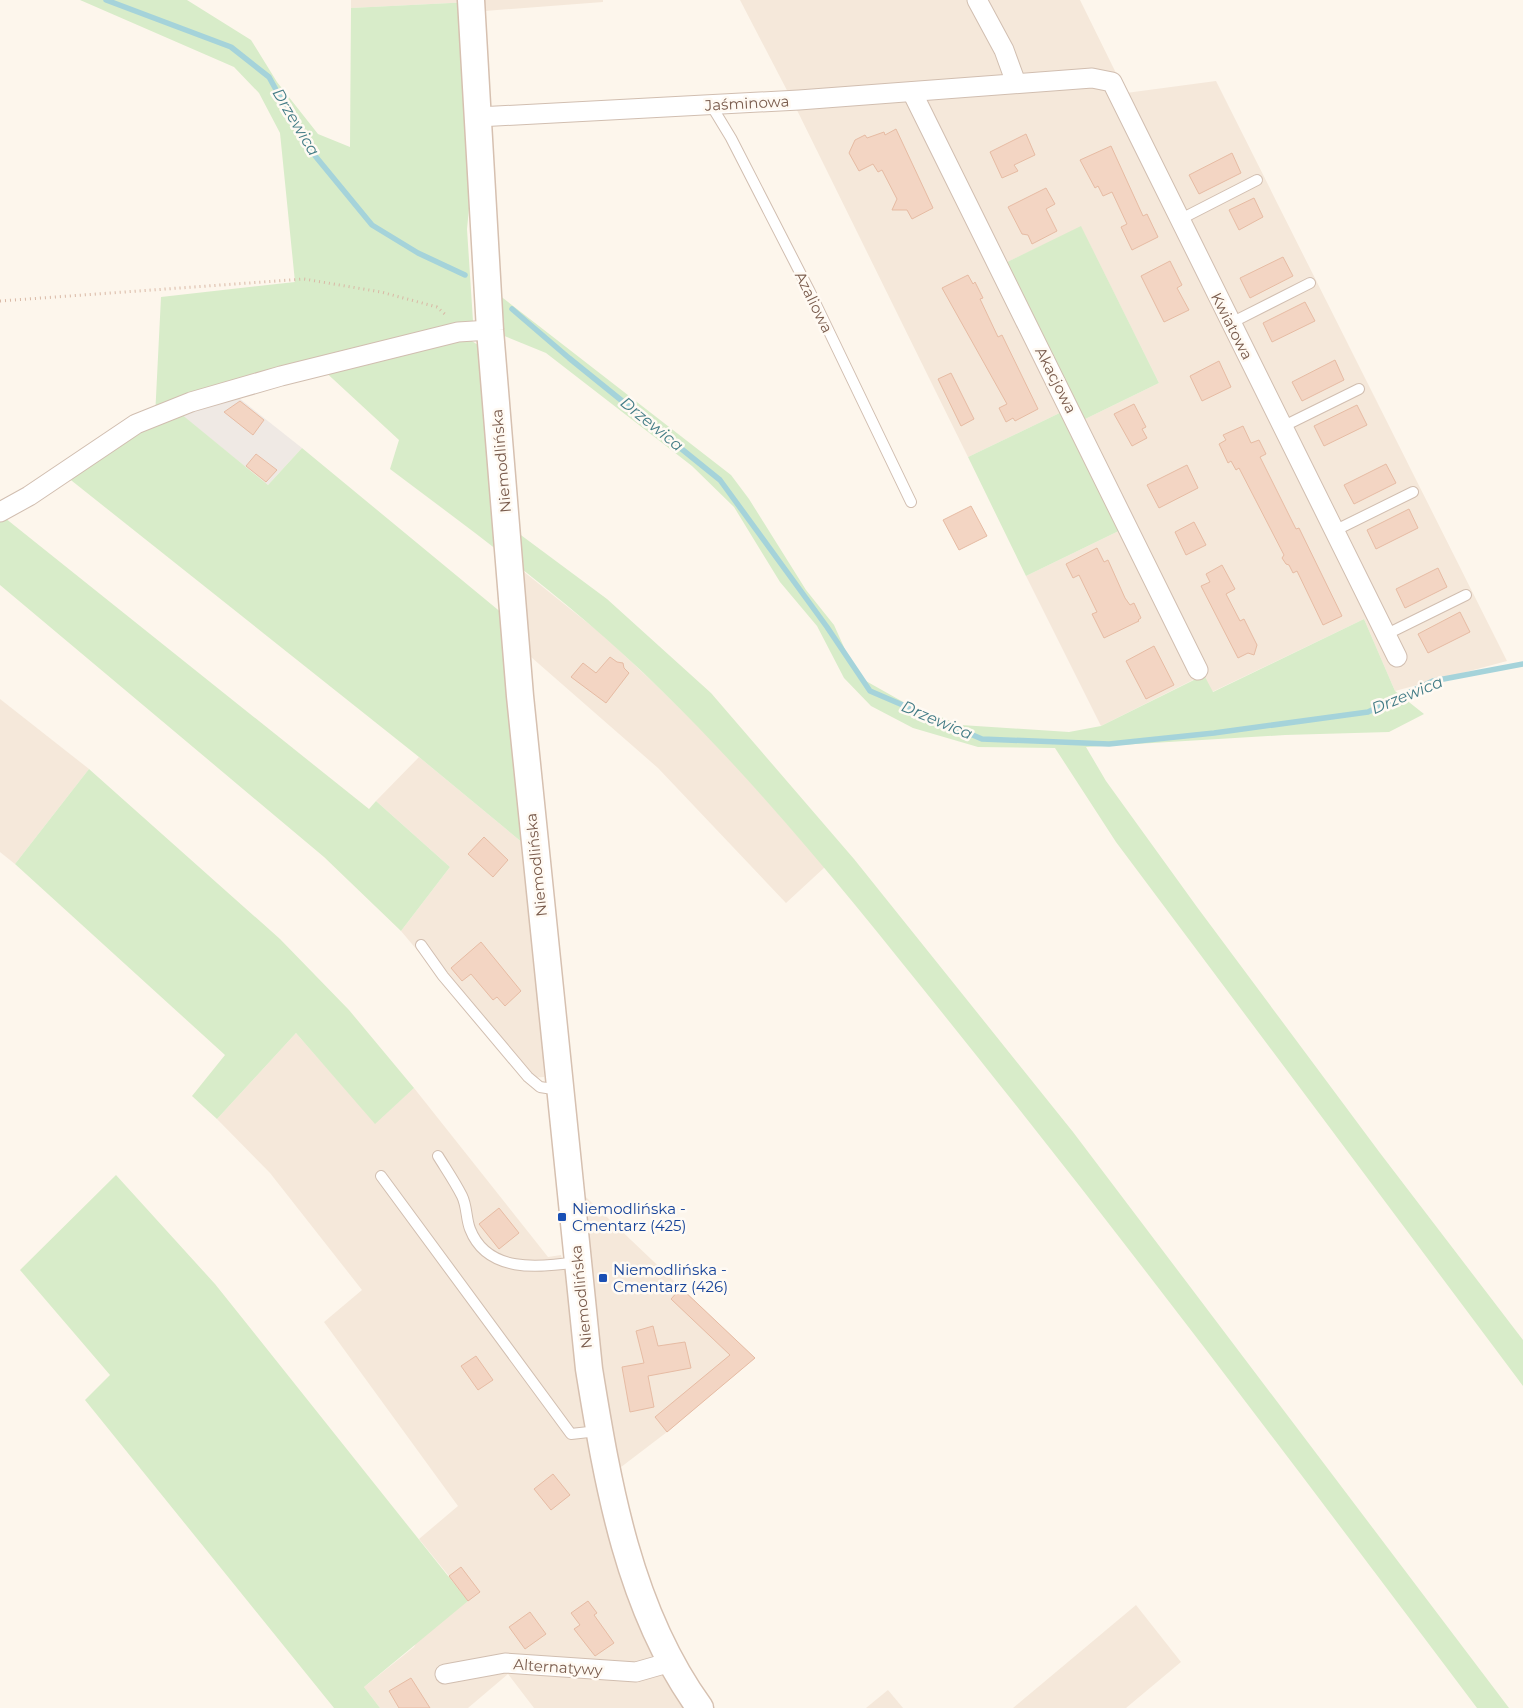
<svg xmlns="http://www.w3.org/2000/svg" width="1523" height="1708" viewBox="0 0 1523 1708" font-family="Montserrat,sans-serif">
  <rect width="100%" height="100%" fill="#fdf6ec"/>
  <g fill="#f5e8da">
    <polygon points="351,0 603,0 603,2 472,12 471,2 351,8"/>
    <polygon points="740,0 1080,0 1116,73 1102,74 1126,93 1216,81 1507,661 1395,691 1364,619 1212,692 1203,675 1101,726 1026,576 1129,526 1077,423 1159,383 1081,227 999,266 1070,408 968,457 792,100"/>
    <polygon points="508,559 604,636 658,687 720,748 825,867 786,903 658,768 515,643"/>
    <polygon points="0,699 89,769 15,864 0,852"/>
    <polygon points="419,757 535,853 544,1077 525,1078 401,931 450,867 376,801"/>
    <polygon points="296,1033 375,1123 414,1088 548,1257 561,1255 588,1363 569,1181 755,1358 667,1432 608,1477 700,1708 534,1708 508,1674 468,1708 380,1708 364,1687 414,1647 449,1576 419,1539 458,1506 324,1322 362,1290 270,1173 217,1119"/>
    <polygon points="1136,1605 1181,1662 1126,1708 1013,1708"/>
    <polygon points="888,1690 903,1708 866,1708"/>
  </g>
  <polygon fill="#efe9e4" points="230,391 302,448 268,485 174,409"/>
  <g fill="#d8ecc9">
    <path d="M80,0h107l64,40 26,42 41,52 32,13 1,-139 120,-6 7,115 -11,112 6,92 -15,11 20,13 28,179 101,75 104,94 143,166 219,273 436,576h-32c-165,-219 -330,-439 -501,-653 -101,-126 -200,-253 -315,-365 -83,-82 -178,-151 -271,-221l9,-29 -79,-73 -145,42 93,76 34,-37 212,175 21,230 -116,-96 -357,-284 93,-56 6,-120 134,-15 -15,-149 -21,-40 -25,-26z"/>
    <polygon points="1081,226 1159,383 1077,423 1129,526 1026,576 968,457 1070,408 999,266"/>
    <polygon points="499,295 731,475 749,499 806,590 834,625 857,676 905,703 961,725 1069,732 1101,726 1204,675 1213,692 1364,619 1395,691 1424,714 1389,732 1285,735 1086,747 1106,781 1197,907 1380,1153 1523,1340 1523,1386 1116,842 1055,748 978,747 913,728 871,706 844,678 817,626 780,582 734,507 692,466 546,353 502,335"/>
    <polygon points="0,514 369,809 376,801 450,867 401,931 324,857 0,585"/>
    <polygon points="89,769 280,939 349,1010 414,1088 375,1124 296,1033 217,1119 192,1096 225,1055 15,864"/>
    <polygon points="116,1175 215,1284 468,1601 364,1687 380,1708 334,1708 85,1400 110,1375 20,1270"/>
  </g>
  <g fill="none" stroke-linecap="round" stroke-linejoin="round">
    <g stroke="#a5d3da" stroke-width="5.5">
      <polyline points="106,0 231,47 269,77 307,146 372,225 418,253 465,275"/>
      <polyline points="512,309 569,358 720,480 827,627 870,691 982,739 1109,744 1214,733 1368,712 1433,681 1523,664"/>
    </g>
  </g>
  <g fill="#f3d5c3" stroke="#e6bba3">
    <polygon points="896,129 933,208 912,219 907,210 892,210 897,199 882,170 878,172 873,164 859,171 849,153 855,140 865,135 867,138 884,132 885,135"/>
    <polygon points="1026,134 1035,155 1014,165 1018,171 1002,178 990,152"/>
    <polygon points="1111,146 1143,216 1147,214 1158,237 1132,250 1121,227 1127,224 1112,192 1103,196 1098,186 1095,188 1080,160"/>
    <polygon points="1232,153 1241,173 1199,194 1189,175"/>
    <polygon points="1046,188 1055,204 1046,209 1057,231 1032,244 1028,235 1022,234 1008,207"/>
    <polygon points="1254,198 1263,217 1239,230 1229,210"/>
    <polygon points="1283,257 1293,276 1250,298 1240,278"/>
    <polygon points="1170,261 1182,285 1177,288 1189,310 1164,322 1141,276"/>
    <polygon points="968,275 973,284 975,282 983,298 980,299 998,337 1002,335 1038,409 1015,421 1013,418 1006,422 999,408 1007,404 942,288"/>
    <polygon points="1305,302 1315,321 1272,342 1263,323"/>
    <polygon points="1335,360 1344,380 1302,401 1292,382"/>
    <polygon points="1219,361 1231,387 1202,401 1190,376"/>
    <polygon points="951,373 974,419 961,426 938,379"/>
    <polygon points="240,401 264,420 253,435 224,412"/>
    <polygon points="1134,404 1146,427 1142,429 1147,438 1132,446 1114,414"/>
    <polygon points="1357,405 1367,425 1324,446 1314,426"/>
    <polygon points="1243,426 1251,443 1259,440 1266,454 1260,457 1296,529 1299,528 1342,616 1323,625 1297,571 1293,573 1289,565 1286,564 1282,558 1284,555 1239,468 1236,470 1231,461 1228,463 1219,444 1226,440 1223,435"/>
    <polygon points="256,454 277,470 266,482 246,466"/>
    <polygon points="1386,464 1396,483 1354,504 1344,485"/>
    <polygon points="1187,465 1198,488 1159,508 1147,485"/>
    <polygon points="971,506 987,536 959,550 943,520"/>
    <polygon points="1409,509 1418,528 1376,549 1367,530"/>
    <polygon points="1194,522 1206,545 1186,555 1175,532"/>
    <polygon points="1097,548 1104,562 1108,560 1125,598 1130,605 1134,603 1141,618 1138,620 1139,621 1104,638 1092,614 1097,612 1079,575 1073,578 1066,564"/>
    <polygon points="1222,565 1235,589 1226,594 1240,621 1244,619 1257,645 1254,655 1248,653 1238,658 1201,586 1210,582 1206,574"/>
    <polygon points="1438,568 1447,587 1405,608 1396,589"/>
    <polygon points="1460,612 1470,632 1428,653 1418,634"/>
    <polygon points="1154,646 1174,685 1146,699 1126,661"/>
    <polygon points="610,657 617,662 623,663 624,668 629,673 606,703 571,677 583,663 596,673"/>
    <polygon points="484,837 508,860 493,877 468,854"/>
    <polygon points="481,942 521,991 505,1006 497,997 493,1000 471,974 462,981 451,968"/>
    <polygon points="499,1208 519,1233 499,1249 479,1224"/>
    <polygon points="681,1288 755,1358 667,1432 655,1417 730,1355 671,1299"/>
    <polygon points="653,1326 658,1346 685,1342 691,1368 648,1376 654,1407 630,1412 622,1367 644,1363 636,1331"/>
    <polygon points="476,1356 493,1380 478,1390 461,1366"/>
    <polygon points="553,1474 570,1495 551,1510 534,1489"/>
    <polygon points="461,1567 480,1592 468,1601 449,1576"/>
    <polygon points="588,1601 597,1613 594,1615 614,1643 595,1656 574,1629 580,1625 571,1613"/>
    <polygon points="530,1612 546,1634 525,1649 509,1627"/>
    <polygon points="411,1678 430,1708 399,1708 389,1691"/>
  </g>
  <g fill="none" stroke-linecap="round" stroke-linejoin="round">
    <g stroke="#d1beb0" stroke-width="12">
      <g id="lane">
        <polyline points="711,105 731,138 810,292 911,502"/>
        <polyline points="1179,220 1257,180"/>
        <polyline points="1231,323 1310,283"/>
        <polyline points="1282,427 1359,389"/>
        <polyline points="1334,531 1413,492"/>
        <polyline points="1385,635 1466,595"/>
        <polyline points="421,945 443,976 528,1077 540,1087 559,1090"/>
        <path d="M438,1156c8,13 17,26 24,40 5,10 4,23 8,33 17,44 68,39 107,33"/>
        <polyline points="381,1176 571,1434 598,1431"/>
      </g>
    </g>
    <g stroke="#d1beb0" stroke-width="21">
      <g id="street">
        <polyline points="977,0 1004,50 1016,83"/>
        <polyline points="912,92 1198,670"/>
        <polyline points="478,117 799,100 1092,78 1112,82 1397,657"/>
        <polyline points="0,512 29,496 136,424 191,402 281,376 458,332 490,330"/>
        <polyline points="445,1674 505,1663 636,1672 671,1662"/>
      </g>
    </g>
    <g stroke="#d6c0b0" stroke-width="29">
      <path id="secondary" d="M471,0l19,330 30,366 69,673c19,117 40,241 111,339"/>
    </g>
    <polyline stroke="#d9b8a5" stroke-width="3" stroke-dasharray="1 4" stroke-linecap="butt" points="0,301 304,279 381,292 437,307 447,316"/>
    <use href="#lane" stroke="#fff" stroke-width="10"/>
    <use href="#street" stroke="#fff" stroke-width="19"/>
    <use href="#secondary" stroke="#fff" stroke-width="26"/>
  </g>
  <g fill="#1a4fb4" stroke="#fffaf3" stroke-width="2">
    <rect x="557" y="1212" width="10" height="10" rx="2.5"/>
    <rect x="598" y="1273" width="10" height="10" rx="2.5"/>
  </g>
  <g text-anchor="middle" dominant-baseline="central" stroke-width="5" stroke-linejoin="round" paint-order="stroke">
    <g font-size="15" fill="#7a5c4d" stroke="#fffaf3">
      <text transform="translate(747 103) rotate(-3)">Jaśminowa</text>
      <text transform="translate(814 302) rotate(64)">Azaliowa</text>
      <text transform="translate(1232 326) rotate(63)">Kwiatowa</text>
      <text transform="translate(1056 380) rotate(63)">Akacjowa</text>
      <text transform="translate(501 461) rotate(-95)">Niemodlińska</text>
      <text transform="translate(536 865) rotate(-96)">Niemodlińska</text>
      <text transform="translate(581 1297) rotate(-96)">Niemodlińska</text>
      <text transform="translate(558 1667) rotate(4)">Alternatywy</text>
    </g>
    <g font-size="15" fill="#164399" stroke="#fffaf3" text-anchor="start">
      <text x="572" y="1208">Niemodlińska -<tspan x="572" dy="17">Cmentarz (425)</tspan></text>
      <text x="613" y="1269">Niemodlińska -<tspan x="613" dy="17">Cmentarz (426)</tspan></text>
    </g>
    <g font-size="16" font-style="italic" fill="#437c86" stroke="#fffaf3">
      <text transform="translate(296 122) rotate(59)">Drzewica</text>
      <text transform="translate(652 424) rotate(39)">Drzewica</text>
      <text transform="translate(1407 695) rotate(-22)">Drzewica</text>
      <text transform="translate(937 720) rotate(23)">Drzewica</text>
    </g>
  </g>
</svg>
